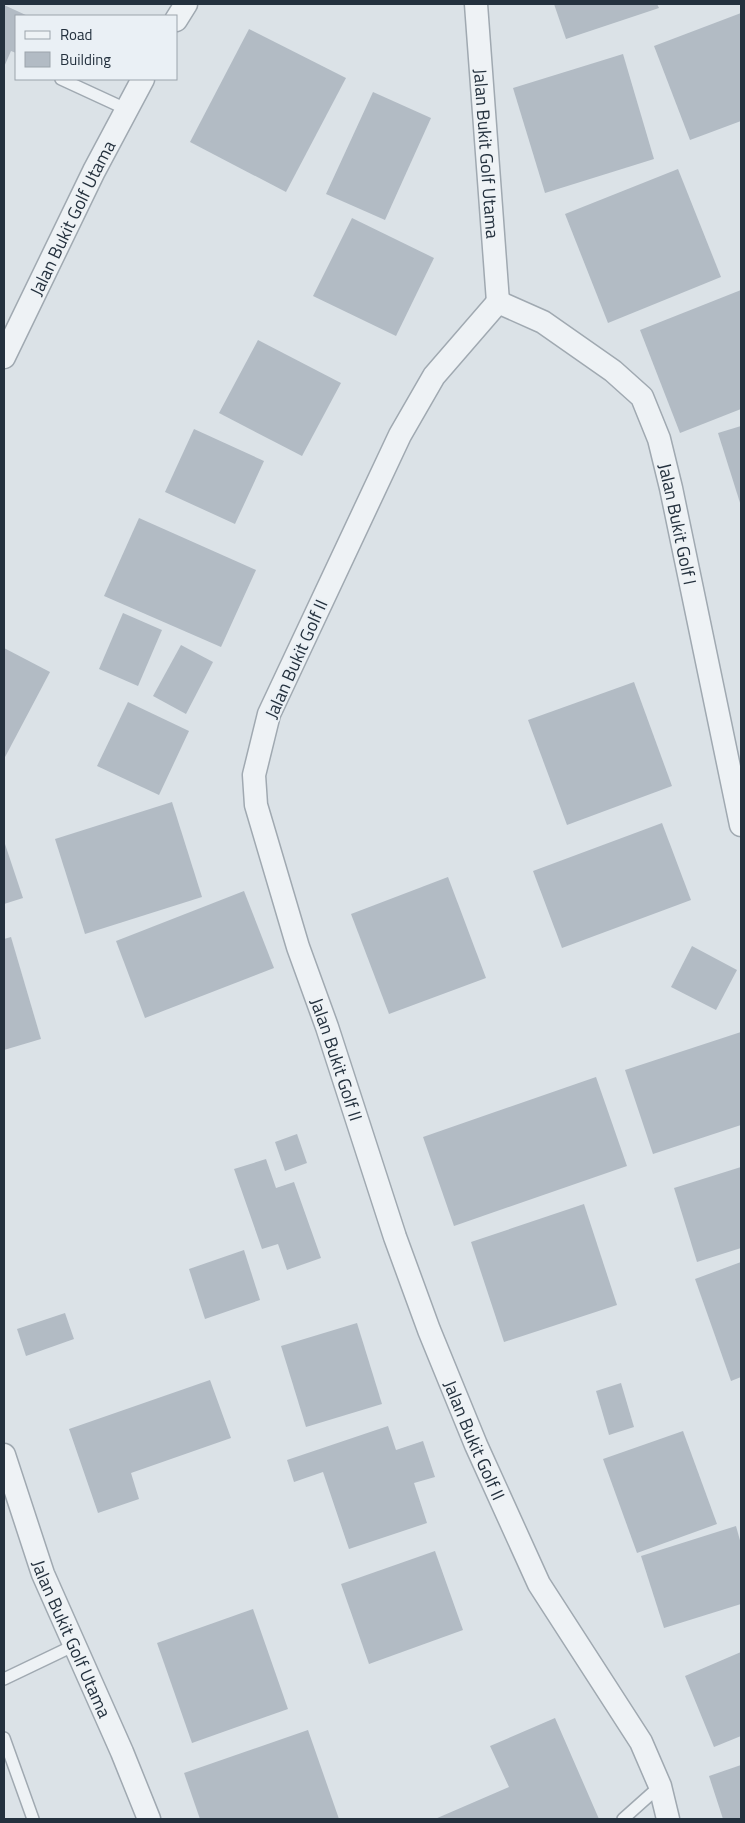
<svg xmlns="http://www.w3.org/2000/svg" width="745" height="1823" viewBox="0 0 745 1823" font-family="'Titillium Web',sans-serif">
  <rect width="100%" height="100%" fill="#dbe2e7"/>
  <g fill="#b2bbc4">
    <polygon points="554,4 657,4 659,8 566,39"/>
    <polygon points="4,5 28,16 16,16 16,53 11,51 4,67"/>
    <polygon points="741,13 741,121 690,140 654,46"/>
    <polygon points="249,29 346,78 286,192 190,142"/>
    <polygon points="623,54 654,159 545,193 513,88"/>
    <polygon points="373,92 431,118 385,220 326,194"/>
    <polygon points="678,169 721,277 608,323 565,214"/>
    <polygon points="352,218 434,258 396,336 313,296"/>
    <polygon points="741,290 741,409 680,433 640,330"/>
    <polygon points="258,340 341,383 302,456 219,413"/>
    <polygon points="741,426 741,506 718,433"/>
    <polygon points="194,429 264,461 235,524 165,492"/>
    <polygon points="139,518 256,570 221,647 104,596"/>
    <polygon points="123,613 162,630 138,686 99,669"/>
    <polygon points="181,645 213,662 186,714 153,696"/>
    <polygon points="4,648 50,672 4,759"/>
    <polygon points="634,682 672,786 567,825 528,720"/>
    <polygon points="128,702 189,731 159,795 97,766"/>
    <polygon points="172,802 202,897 85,934 55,839"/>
    <polygon points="662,823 691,900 562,948 533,871"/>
    <polygon points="4,841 23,898 4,904"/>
    <polygon points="448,877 486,978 389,1014 351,914"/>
    <polygon points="244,891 274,968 145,1018 116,941"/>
    <polygon points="11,937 41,1039 4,1050 4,939"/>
    <polygon points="692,946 737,970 716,1010 671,987"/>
    <polygon points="741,1032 741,1125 653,1154 625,1070"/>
    <polygon points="596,1077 627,1166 454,1226 423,1137"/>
    <polygon points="297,1134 307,1163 285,1171 275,1142"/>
    <polygon points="266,1159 276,1188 294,1182 321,1258 287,1270 278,1244 262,1249 234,1169"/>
    <polygon points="741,1167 741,1248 697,1262 674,1188"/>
    <polygon points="584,1204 617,1305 504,1342 471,1242"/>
    <polygon points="244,1250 260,1300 205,1319 189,1269"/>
    <polygon points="741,1262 741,1377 731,1381 695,1279"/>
    <polygon points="65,1313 74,1339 26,1356 17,1329"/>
    <polygon points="357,1323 382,1404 306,1427 281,1346"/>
    <polygon points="210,1380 231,1438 131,1473 139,1499 98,1513 69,1429"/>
    <polygon points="621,1383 634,1427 609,1435 596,1391"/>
    <polygon points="388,1426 396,1450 423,1441 435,1477 414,1483 427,1523 349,1549 323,1472 294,1482 287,1460"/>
    <polygon points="683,1431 717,1524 637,1553 603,1459"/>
    <polygon points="736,1526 741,1544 741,1604 664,1628 641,1556"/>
    <polygon points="435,1551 463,1630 369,1664 341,1584"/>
    <polygon points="253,1609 288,1709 192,1743 157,1643"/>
    <polygon points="741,1652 741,1736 714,1747 685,1676"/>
    <polygon points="555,1718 599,1819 435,1819 509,1787 490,1746"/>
    <polygon points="308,1730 339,1819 200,1819 184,1773"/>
    <polygon points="741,1765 741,1819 723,1819 709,1776"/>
  </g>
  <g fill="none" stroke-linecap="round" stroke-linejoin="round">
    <g stroke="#a0a9b1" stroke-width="14">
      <g id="service">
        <polyline points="61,79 126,109"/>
        <polyline points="4,1679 75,1645"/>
        <polyline points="4,1738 33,1819"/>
        <polyline points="623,1819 660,1786"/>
      </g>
    </g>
    <g stroke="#a0a9b1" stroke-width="25">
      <g id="minor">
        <path id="s1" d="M476,4l22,298"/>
        <polyline points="176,20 186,4"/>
        <path id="s2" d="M498,302l-64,74 -34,59 -131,279 -15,61 2,30 42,142 29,80 68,210 34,93 47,115 63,139 102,158 19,44 8,33"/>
        <path id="s3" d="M498,302l45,20 70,49 29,26 17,42 12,49 70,337"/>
        <path id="s4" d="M4,357l90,-186 49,-92"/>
        <path id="s5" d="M4,1455l39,119 79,178 27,67"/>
      </g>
    </g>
    <use href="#service" stroke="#eef2f5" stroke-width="11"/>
    <use href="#minor" stroke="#eef2f5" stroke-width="22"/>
  </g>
  <g text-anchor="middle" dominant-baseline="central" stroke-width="4" stroke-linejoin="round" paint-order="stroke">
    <g font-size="18" fill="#24313e" stroke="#eaf0f5">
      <text stroke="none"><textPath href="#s1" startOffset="150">Jalan Bukit Golf Utama</textPath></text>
      <text stroke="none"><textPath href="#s4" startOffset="155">Jalan Bukit Golf Utama</textPath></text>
      <text stroke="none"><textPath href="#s3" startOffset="306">Jalan Bukit Golf I</textPath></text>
      <text transform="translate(296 659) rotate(-66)">Jalan Bukit Golf II</text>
      <text stroke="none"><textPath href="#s2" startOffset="834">Jalan Bukit Golf II</textPath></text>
      <text stroke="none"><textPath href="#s2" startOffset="1239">Jalan Bukit Golf II</textPath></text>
      <text stroke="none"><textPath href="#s5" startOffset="196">Jalan Bukit Golf Utama</textPath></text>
    </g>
  </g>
  <rect width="745" height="1823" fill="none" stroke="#24313e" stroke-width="10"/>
  <rect x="15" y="15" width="162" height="65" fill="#eaf0f5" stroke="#9ba4ac"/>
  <rect x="25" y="31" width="25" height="8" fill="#eef2f5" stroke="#9ba4ac"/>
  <text x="60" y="40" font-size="15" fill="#24313e">Road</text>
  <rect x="25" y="52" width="25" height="15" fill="#b2bbc4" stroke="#9ba4ac"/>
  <text x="60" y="65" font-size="15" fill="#24313e">Building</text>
</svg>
